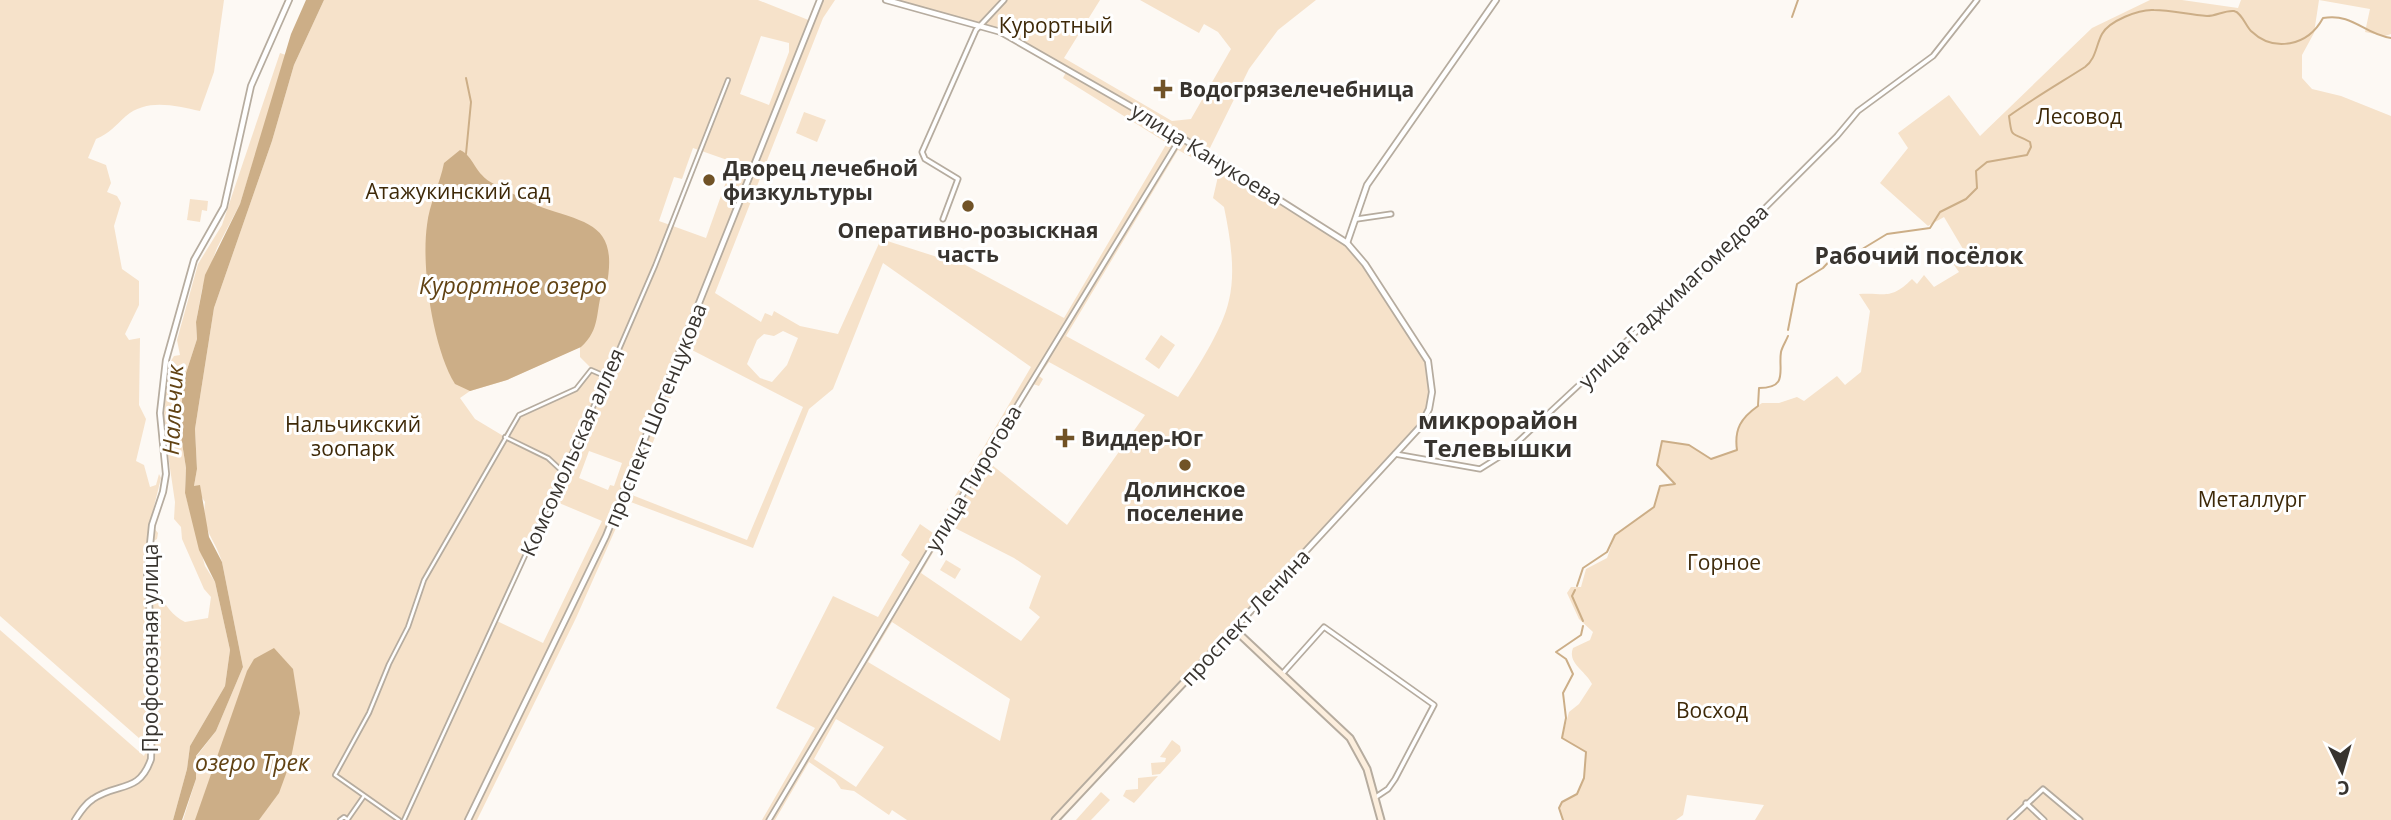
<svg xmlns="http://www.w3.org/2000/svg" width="2391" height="820" viewBox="0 0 2391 820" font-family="'Open Sans',sans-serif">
  <rect width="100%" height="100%" fill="#fdf9f4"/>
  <g fill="#f6e2ca" fill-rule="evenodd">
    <path d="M0,0h224l-10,72 -14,39c-25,-5 -52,-13 -74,5 -11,10 -16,17 -30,23l-8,19 18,7 5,18 -4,9 10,4 4,7 -7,23 8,43 17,12v24l-14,29 4,6 11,-2 -1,67 7,14 -10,42 8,4 6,22 6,-2 3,-11 2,4 -11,45 8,10 -1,6 -5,3c-2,28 6,67 33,80l23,-4 3,-21 -7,-8 -22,-50 -1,-12 -7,-8 1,-17 -12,-81 6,-57 5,-8 6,-1 -3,-15 21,-76 24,-39 58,-172 6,2 -46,149 -23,44 -15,41 -6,33 1,17 -12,37 -6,48 7,44 -1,25 20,73 10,16 15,68 -5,36 -35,60 -3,23 -14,51h-173v-190l144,126 4,-10 -148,-130z"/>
    <path d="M324,0h434l53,21 9,-21h15l-12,18 -108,275 46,29 4,-9 7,3 2,-5 26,15 38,8 43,-95 75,24 2,-2 106,57 103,-175 -104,-65 4,-8 -74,-42 -107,-28h214l-36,58 108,63 19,-2 40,-70 -13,-17 -14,-8 -5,9 -59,-33h176l-38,30 -29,39 -42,85 146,94 68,98 9,21 2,31 -9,23 -368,399h-148l-15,-10 -3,5 -35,-24 -13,-2 -6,-9 -26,-18 -34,58h-13l53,-92 -39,-20 57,-112 45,21 32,-55 -9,-7 19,-31 13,9 98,-166 -148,-104 -50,126 -24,20 -56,139 -125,-47 -52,117 -99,202h-294l13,-41v-22l20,-26 27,-64 -21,-105c-7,-24 -21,-31 -17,-60l-11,-16 3,-17 -2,-40 19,-121 58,-167 22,-76zM761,36l28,7v9l-20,53 -29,-11zM693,148l40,14 -27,76 -47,-17 15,-44 8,2zM1178,150l41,22 -6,26 11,9c6,29 12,64 5,93 -6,29 -34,72 -51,97l-112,-61zM783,331l15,7 -11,27 -15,17 -12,-4 -13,-14 10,-24 7,-6 10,2zM580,347v10l12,12 -16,20 -57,26 -14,22 -30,-18 -15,-21 10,-7 37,-11zM690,349l113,58 -56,133 -115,-45zM1049,362l96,53 -78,110 -80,-64 46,-77 6,2 4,-7 -4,-3zM589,451l33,12 -8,23 -4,-1 -2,5 -29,-12zM552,500l50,21 -59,122 -46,-22zM949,525l65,33 27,18 -12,32 11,9 -19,24 -100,-68zM892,622l118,77 -10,42 -132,-79zM836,719l48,28 -28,40 -42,-28z"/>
    <path d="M2150,0h32l56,8 3,-8h150v34l-6,2 -20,-4 5,-23 -51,-9 -5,33 -12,22v23l10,11 29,7 50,20v704h-636l9,-15 -77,-10 -4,20 -7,5h-113l-4,-12 3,-6 15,-8 7,-15 2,-27 -24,-14 7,-26 10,-8 13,-20c-6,-13 -25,-21 -19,-36l17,-8 3,-8 -14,-13 -12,-26 4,-6h10l5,-18 21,-11 8,-23 39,-28 6,-21 15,-2 -18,-19 5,-24 27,4 22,14 26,-10c-3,-23 7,-33 25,-46h17l18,-6 7,4 33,-25 8,9 16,-13 9,-61 -11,-17c26,-2 31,7 53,-15l5,5 7,-9 10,12 25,-15 -5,-7 -4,1 -3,-10 16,-7 -19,-32 -16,9 -48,-43 28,-35 -10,-15 51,-38 31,41 112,-108z"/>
    <polygon points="804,112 826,120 817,142 796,133"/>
    <polygon points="190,199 208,201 207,211 202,210 200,222 187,220"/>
    <polygon points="1161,335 1175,345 1159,369 1145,359"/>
    <polygon points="946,560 961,569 955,579 940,570"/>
    <polygon points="1172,740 1180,746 1181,751 1160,774 1152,775 1151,763 1165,762 1166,758 1160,757"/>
    <polygon points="1158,776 1134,803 1123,796 1126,790 1138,789 1138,778"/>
    <polygon points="1101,792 1110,800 1091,820 1076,820"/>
  </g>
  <g fill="#ccae87">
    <polygon points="306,0 324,0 294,65 272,141 214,308 195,429 197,469 194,486 200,485 209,537 222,562 243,667 216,731 196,756 196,779 182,820 173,820 187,769 190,746 225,686 230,650 215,582 199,550 185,493 186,468 179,424 185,376 197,339 196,322 205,275 240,204 291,34"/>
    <path d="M460,150c14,6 14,24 34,34 16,8 31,17 47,23 50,17 78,18 65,82l-3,-1c-8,24 -2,41 -22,59l-74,33 -37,11 -15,-7c-22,-36 -34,-116 -28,-159 2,-21 13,-41 17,-62z"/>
    <polygon points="274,648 293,669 300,713 290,763 279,793 259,820 195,820 247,671 254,659"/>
  </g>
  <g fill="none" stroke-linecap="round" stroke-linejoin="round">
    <g stroke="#ccae87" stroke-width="2">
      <polyline points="1792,17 1798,0"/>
      <polyline points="466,78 471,102 466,154"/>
      <path d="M1788,330l9,-46 26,-16 11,-12 25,-5 28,-17 43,-6 10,-16 26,-13 11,-11 -1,-17 11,-9 40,-7 4,-8 -1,-5c-19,-11 -18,-2 -21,-26 25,-18 51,-33 76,-49 11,-8 11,-22 17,-33 7,-13 37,-25 52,-24 18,0 35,5 53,6 9,0 18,-6 27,-5 8,2 11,14 17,20 23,22 57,15 72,-13 31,-5 40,16 68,20"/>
      <path d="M1577,586l6,-18 24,-16 8,-17 39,-28 6,-21 15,-2 -18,-19 5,-24 27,4 22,14 26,-9c-3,-21 4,-32 21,-44l1,-18c30,0 19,-18 22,-36 1,-5 5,-11 7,-16"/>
      <polyline points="1575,590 1572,596 1583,621"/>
      <polyline points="1563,820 1559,808 1562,802 1577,794 1584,778 1586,752 1562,738 1566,718 1563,693 1573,674 1566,659 1556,652 1581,635 1583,626"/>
    </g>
    <g stroke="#b6ac9f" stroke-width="6">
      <g id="pedestrian">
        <polyline points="505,437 548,458 562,471"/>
        <polyline points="348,819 364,796"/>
        <polyline points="340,820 344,817 348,820"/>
        <polyline points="399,820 335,775 369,713 389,664 408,627 424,580 519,415 576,389 591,370 607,377"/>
        <polyline points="404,820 611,368 655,266 728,80"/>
      </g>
    </g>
    <g stroke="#b6ac9f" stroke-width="7">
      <g id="minor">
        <polyline points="943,219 958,179 925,159 922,152 976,30 1004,0"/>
        <polyline points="1357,219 1391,214"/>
        <polyline points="1395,454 1480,469 1507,452 1708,265 1837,136 1858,111 1933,56 1977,0"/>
        <polyline points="1283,673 1324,627 1434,705 1395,779 1388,789 1376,797"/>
        <polyline points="2026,803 2044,820"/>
        <polyline points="769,820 965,491 1181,137"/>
        <polyline points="2010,820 2043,789 2080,820"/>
      </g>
    </g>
    <g stroke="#b6ac9f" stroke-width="8">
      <g id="tertiary">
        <polyline points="886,0 1001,32 1144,114 1347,243 1365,264 1428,361 1432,392 1429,409 1420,427 1234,629"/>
        <polyline points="1347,243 1367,185 1496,0"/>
        <path d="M75,820c5,-8 10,-16 18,-21 25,-17 46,-5 58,-40l2,-99 -6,-86 5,-49 11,-33 3,-18 -6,-61 6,-53 28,-100 30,-53 27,-121 38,-86"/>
        <polyline points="468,820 606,536 820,0"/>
      </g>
    </g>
    <g stroke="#b6ac9f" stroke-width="9">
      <polyline id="secondary" points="1055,820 1234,629 1350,738 1367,769 1381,820"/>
    </g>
    <use href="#pedestrian" stroke="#fff" stroke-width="2.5"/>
    <use href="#minor" stroke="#fff" stroke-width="3.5"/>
    <use href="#tertiary" stroke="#fff" stroke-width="4.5"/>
    <use href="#secondary" stroke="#fceedd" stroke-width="5"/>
  </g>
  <g fill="#715327" stroke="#fff" stroke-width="2.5">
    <path d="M1159.5 78.5h7v7h7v7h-7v7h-7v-7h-7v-7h7z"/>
    <circle cx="709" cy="180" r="7"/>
    <circle cx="968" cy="206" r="7"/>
    <path d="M1061.5 427.5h7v7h7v7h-7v7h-7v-7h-7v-7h7z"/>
    <circle cx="1185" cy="465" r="7"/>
  </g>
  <g text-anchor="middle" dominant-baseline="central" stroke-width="6" stroke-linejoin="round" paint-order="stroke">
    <g font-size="21" fill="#3e2908" stroke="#fff">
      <text x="1056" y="25">Курортный</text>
      <text x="2079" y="116">Лесовод</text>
      <text x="458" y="191">Атажукинский сад</text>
      <text x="353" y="424">Нальчикский<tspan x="353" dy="24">зоопарк</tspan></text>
      <text x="2252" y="499">Металлург</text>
      <text x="1724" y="562">Горное</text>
      <text x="1712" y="710">Восход</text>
    </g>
    <g font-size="21" font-weight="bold" fill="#38342f" stroke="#fff" text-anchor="start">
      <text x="1179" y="89">Водогрязелечебница</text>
      <text x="723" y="168">Дворец лечебной<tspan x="723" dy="24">физкультуры</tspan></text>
      <text x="968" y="230" text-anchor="middle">Оперативно-розыскная<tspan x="968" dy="24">часть</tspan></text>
      <text x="1081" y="438">Виддер-Юг</text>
      <text x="1185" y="489" text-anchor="middle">Долинское<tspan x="1185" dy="24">поселение</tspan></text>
    </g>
    <g font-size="21" fill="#38342f" stroke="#fff">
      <text transform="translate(1207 154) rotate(32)">улица Канукоева</text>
      <text transform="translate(1673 296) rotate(-44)">улица Гаджимагомедова</text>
      <text transform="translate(655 415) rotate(-68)">проспект Шогенцукова</text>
      <text transform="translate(572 452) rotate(-66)">Комсомольская аллея</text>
      <text transform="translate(973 478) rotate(-59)">улица Пирогова</text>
      <text transform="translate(1245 617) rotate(-47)">проспект Ленина</text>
      <text transform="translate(150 648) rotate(-90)">Профсоюзная улица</text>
    </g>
    <g font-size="23" font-weight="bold" fill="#38342f" stroke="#fff">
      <text x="1919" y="255">Рабочий посёлок</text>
    </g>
    <g font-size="23" font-style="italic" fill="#624314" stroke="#fff">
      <text x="513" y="285">Курортное озеро</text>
      <text transform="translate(172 410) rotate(-87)">Нальчик</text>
      <text x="252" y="762">озеро Трек</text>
    </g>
    <g font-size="24" font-weight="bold" fill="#38342f" stroke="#fff">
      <text x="1498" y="419">микрорайон<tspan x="1498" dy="28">Телевышки</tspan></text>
    </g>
  </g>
  <g transform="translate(2342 771) rotate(175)" stroke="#ffffff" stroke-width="5" paint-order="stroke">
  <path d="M0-5L12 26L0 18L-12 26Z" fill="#38342f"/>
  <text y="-10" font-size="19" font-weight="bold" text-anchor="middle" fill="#38342f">С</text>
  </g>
</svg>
